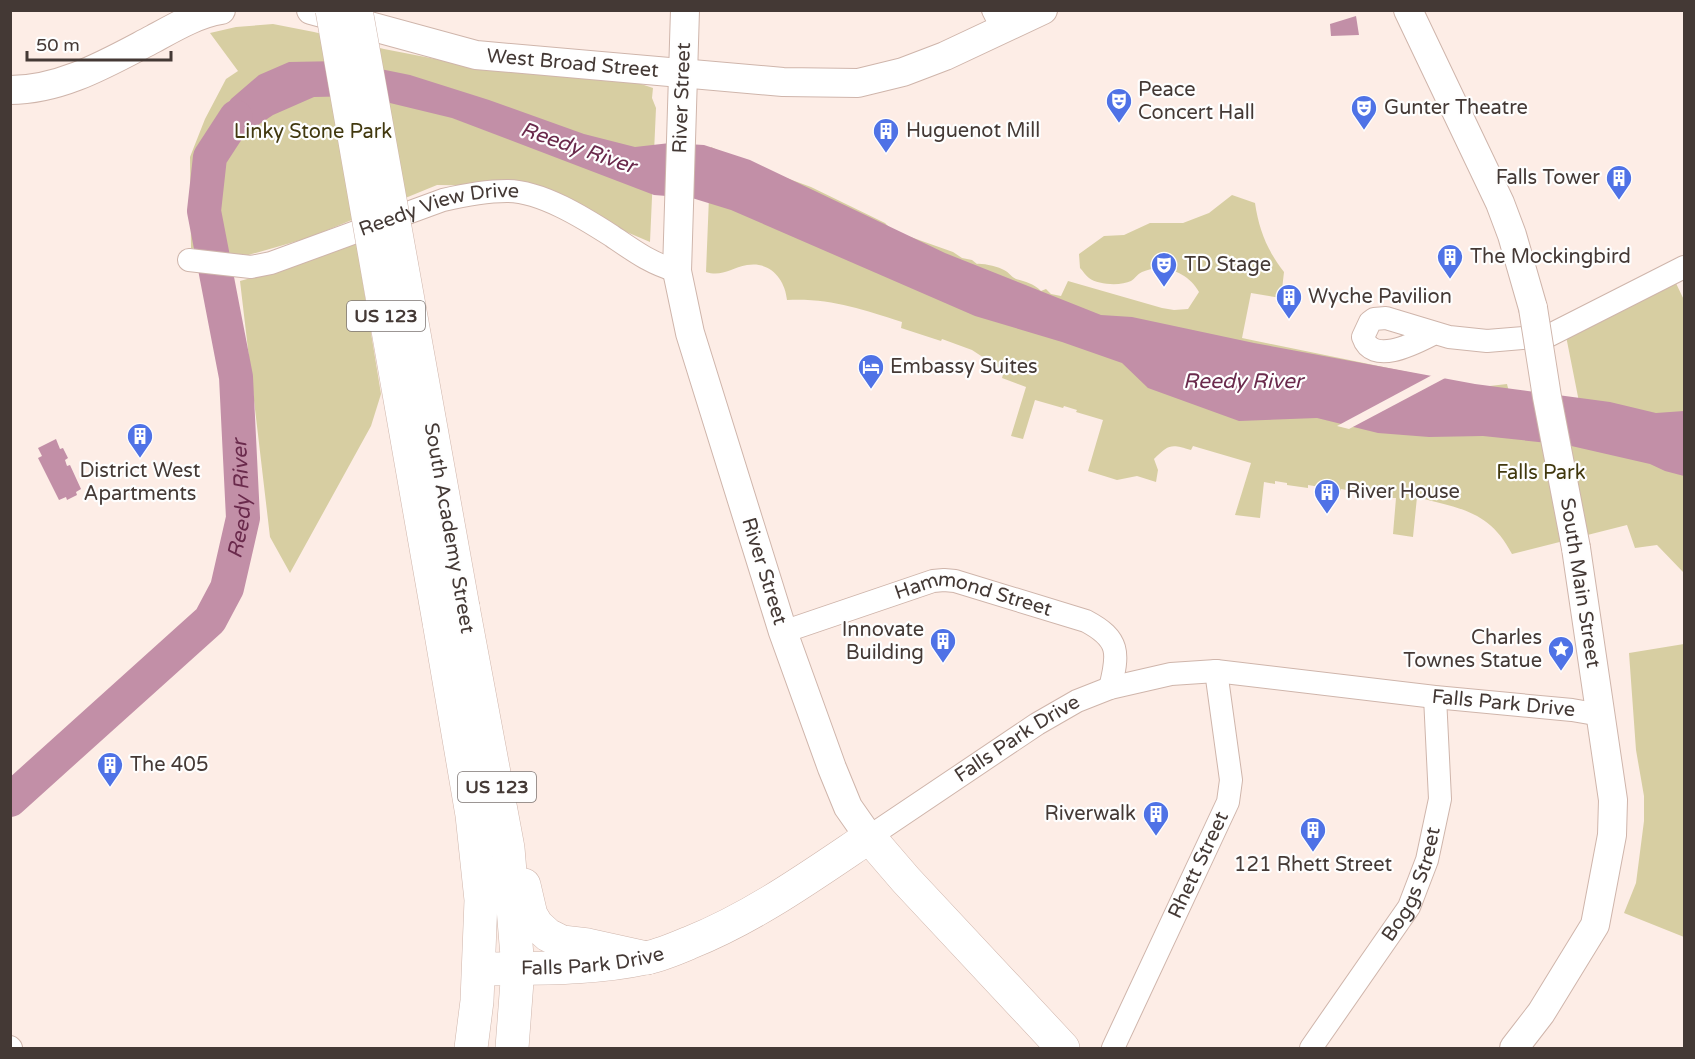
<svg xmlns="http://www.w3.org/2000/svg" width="1695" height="1059" viewBox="0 0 1695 1059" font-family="'Varela Round',sans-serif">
  <rect width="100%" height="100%" fill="#fdede6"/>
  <g fill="#d7cea2">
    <polygon points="273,24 314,32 384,49 482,68 629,80 653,88 652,98 656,108 650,242 519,186 437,185 308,238 245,256 191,248 190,157 205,119 226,79 238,71 210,33 236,27"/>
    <path d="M711,147l35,16 65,24 74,36 9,9 11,3 48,17 9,6 10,2 5,4c5,-1 22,3 27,6 5,2 7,7 12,9 10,3 17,4 25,12l5,-2 5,5 10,2 7,-15 94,27 12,2 14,-1 11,-17c-11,-20 -36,-29 -57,-20 -5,2 -7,7 -11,9 -10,5 -33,4 -42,-3 -3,-2 -6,-7 -9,-10l-1,-14 25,-18 20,-1 26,-12h33l26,-10 23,-18 23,8c4,27 12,47 29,69l-3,26 -30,-5 -9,45 239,49 26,-3 2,8 71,15 -14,-71 107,-59 11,23v273l-27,-28 -22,3 -8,-23 -115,29c-23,-44 -52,-45 -95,-57l-4,40 -20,-3 3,-36h-11v-3l-12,-2v3l-21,-2v-3l-11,-2 -1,3 -20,-2v-3l-12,-2v3l-21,-3v-2l-12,-2v3l-11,-2 -4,36 -25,-3 16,-52 -58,-17 -2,4c-20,-6 -22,-6 -37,9l4,11 -2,12 -19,-6 -20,4 -29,-9 15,-51 -27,-8 1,-2 -13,-4 -1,2 -28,-8 -12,39 -12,-3 15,-49 -24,-9 2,-7 -32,-21 -30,-11 -1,2 -40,-13 1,-6c-41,-13 -71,-24 -115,-22 -2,-21 -17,-39 -40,-35 -16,3 -25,12 -41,7z"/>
    <polygon points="356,241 381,394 371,426 290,573 270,537 240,281 282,269"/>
    <polygon points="1684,644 1684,937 1624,913 1636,883 1644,821 1644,796 1636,750 1629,653"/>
  </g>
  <g fill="#c28fa7">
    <polygon points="1356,16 1359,35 1331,36 1330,24"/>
    <polygon points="341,61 410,75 489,100 584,134 635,147 670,143 704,145 750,160 945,253 1101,315 1132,317 1254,343 1475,384 1610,402 1656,413 1684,411 1684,476 1665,471 1650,464 1567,445 1483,436 1429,437 1378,433 1317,418 1239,421 1148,388 1122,363 1062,342 975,316 731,210 692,198 654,195 452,118 361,96 314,97 273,115 210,157 209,132 231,99 259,75 289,62"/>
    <polygon points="56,439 60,449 63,448 68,458 65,460 67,466 70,465 81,489 76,492 77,495 67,500 66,497 59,500 38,458 42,456 38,448"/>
  </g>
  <polygon fill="#fdede6" points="1436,373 1449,376 1349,429 1337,426"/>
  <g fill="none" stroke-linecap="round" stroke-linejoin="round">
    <path stroke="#c28fa7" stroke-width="34" id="s1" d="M10,800l200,-180 17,-32 16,-70 -7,-141 -32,-166 6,-54 26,-40"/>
    <g stroke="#cfb5ab" stroke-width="24">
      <g id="minor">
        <polyline points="993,10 1003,30"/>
        <path id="s2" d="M189,260l62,7 20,-4 172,-63c21,-5 42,-9 64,-9 34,0 77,27 105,45 22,15 38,27 65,35"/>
        <path d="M1435,333c-18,9 -62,34 -72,4l7,-15 4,-3 12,-1 63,19 38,4 61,-5 136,-69"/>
        <path id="s3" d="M783,632l150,-51 11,-1 11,1 131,40c34,18 33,32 24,67"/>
        <path id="s4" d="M869,837l168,-113 40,-23 33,-13 61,-14 45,-3 219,26 137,13 29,5"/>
        <polyline points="10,1047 11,1048"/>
        <path id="s5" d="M1113,1048l115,-246 3,-22 -15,-109"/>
        <path id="s6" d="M1311,1048l98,-141 18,-47 13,-61 -5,-102"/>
      </g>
    </g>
    <g stroke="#cfb5ab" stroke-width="30">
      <g id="tertiary">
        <path id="s7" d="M311,10l165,45 307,27 75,1 45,-11 42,-16 98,-46"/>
        <path id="s8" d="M685,10l-8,261 13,62 93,299 49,136 16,39 21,30"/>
        <polyline points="1408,10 1500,203 1512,235 1533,308"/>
        <path d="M10,90c52,0 99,-28 143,-51 22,-12 44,-25 68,-29"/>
        <polyline points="1514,1048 1541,1013 1595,925 1612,835 1613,800 1576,548"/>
      </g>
    </g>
    <g stroke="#cfb5ab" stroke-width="34">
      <g id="secondary">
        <path id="s9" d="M479,969c56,-1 112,1 167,-11 15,-3 29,-9 43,-15 65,-26 122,-67 180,-106l37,43 157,168"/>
      </g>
    </g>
    <g stroke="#cfb5ab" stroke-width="34">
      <g id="trunk">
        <polyline points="463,607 508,848 518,968 512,1048"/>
        <polyline points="439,622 472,815 481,900 477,1001 471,1048"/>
        <polyline points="524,885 531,915 537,925 548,935 562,942 588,945 647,958"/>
      </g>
    </g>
    <use href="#minor" stroke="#fff" stroke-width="22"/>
    <use href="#tertiary" stroke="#fff" stroke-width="28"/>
    <use href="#secondary" stroke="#fff" stroke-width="33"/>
    <use href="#trunk" stroke="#fff" stroke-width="33"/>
    <g stroke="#cfb5ab" stroke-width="30" stroke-linecap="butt">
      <polyline id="tertiary-bridge" points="1533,308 1547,397 1576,548"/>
    </g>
    <g stroke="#cfb5ab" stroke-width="34" stroke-linecap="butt">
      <g id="trunk-bridge">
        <polyline points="332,10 439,622"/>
        <polyline points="356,10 463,607"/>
      </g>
    </g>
    <use href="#tertiary-bridge" stroke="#fff" stroke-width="28"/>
    <use href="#trunk-bridge" stroke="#fff" stroke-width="33"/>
  </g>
  <defs>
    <g id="theatre-pin" transform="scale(1.35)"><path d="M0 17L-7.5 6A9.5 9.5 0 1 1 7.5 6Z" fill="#4f72e6" stroke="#fefefe"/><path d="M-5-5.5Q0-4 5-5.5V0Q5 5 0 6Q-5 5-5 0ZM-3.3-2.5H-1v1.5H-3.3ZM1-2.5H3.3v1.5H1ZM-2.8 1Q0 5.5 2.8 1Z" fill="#fff"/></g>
    <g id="building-pin" transform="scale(1.35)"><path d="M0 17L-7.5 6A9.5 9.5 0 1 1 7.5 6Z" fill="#4f72e6" stroke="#fefefe"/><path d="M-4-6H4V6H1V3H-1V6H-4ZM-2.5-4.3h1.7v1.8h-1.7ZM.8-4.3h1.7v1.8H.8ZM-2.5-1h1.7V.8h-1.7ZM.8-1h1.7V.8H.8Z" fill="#fff"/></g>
    <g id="hotel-pin" transform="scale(1.35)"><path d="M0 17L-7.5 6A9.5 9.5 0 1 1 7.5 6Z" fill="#4f72e6" stroke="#fefefe"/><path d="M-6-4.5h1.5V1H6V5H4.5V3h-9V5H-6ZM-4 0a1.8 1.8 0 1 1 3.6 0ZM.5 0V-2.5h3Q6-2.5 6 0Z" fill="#fff"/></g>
    <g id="sight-pin" transform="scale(1.35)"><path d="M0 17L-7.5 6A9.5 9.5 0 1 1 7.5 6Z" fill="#4f72e6" stroke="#fefefe"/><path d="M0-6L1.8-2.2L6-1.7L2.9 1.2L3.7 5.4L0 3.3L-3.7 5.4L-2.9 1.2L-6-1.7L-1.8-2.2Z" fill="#fff"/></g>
  </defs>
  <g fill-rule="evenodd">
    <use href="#theatre-pin" x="1119" y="101"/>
    <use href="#theatre-pin" x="1364" y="108"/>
    <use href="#building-pin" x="886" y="131"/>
    <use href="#building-pin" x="1619" y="178"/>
    <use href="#building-pin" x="1450" y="257"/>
    <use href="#theatre-pin" x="1164" y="265"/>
    <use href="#building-pin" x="1289" y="297"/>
    <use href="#hotel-pin" x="871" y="367"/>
    <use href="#building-pin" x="140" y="436"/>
    <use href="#building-pin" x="1327" y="492"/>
    <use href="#building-pin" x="943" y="641"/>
    <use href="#sight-pin" x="1561" y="649"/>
    <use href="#building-pin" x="110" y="765"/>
    <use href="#building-pin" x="1156" y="814"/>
    <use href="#building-pin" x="1313" y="830"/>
  </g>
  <g text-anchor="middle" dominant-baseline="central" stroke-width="4.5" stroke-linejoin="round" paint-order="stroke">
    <g fill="#fefefe" stroke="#7c7471" stroke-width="1.5">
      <rect x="347" y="301" width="78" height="30" rx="4.5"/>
      <rect x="458" y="772" width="78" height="30" rx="4.5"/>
    </g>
    <g font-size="18" font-weight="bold" fill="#443935">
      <text x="386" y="316">US 123</text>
      <text x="497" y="787">US 123</text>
    </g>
    <g font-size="20" fill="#443935" stroke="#fefefe">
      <text stroke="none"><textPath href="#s7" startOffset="268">West Broad Street</textPath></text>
      <text transform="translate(682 98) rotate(-88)">River Street</text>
      <text stroke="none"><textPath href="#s2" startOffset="260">Reedy View Drive</textPath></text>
      <text transform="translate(449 528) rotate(80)">South Academy Street</text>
      <text stroke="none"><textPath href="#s8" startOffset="574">River Street</textPath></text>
      <text transform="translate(1580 583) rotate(81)">South Main Street</text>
      <text stroke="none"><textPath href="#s3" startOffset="200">Hammond Street</textPath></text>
      <text stroke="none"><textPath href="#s4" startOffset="681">Falls Park Drive</textPath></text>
      <text stroke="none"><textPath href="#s4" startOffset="178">Falls Park Drive</textPath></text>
      <text stroke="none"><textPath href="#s5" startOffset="202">Rhett Street</textPath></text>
      <text stroke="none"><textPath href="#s6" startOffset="194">Boggs Street</textPath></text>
      <text stroke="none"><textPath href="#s9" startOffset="114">Falls Park Drive</textPath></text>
    </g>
    <g font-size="20" fill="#443935" stroke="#fefefe" text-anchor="start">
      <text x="1138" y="90">Peace<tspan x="1138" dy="23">Concert Hall</tspan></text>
      <text x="1384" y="108">Gunter Theatre</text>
      <text x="906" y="131">Huguenot Mill</text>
      <text x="1600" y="178" text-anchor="end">Falls Tower</text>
      <text x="1470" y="257">The Mockingbird</text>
      <text x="1184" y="265">TD Stage</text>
      <text x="1308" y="297">Wyche Pavilion</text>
      <text x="890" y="367">Embassy Suites</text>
      <text x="140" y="471" text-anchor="middle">District West<tspan x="140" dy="23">Apartments</tspan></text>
      <text x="1346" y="492">River House</text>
      <text x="924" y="630" text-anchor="end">Innovate<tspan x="924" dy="23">Building</tspan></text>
      <text x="1542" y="638" text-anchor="end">Charles<tspan x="1542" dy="23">Townes Statue</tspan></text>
      <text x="130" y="765">The 405</text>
      <text x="1136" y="814" text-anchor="end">Riverwalk</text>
      <text x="1313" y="865" text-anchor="middle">121 Rhett Street</text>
    </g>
    <g font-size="20" fill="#41380e" stroke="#fefefe">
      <text x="313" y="132">Linky Stone Park</text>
      <text x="1541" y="473">Falls Park</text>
    </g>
    <g font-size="21" font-style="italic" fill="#6a2a4c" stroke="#fefefe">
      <text transform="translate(578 148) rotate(19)">Reedy River</text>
      <text x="1243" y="381">Reedy River</text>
      <text stroke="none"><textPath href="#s1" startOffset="396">Reedy River</textPath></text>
    </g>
  </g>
  <rect width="1695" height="1059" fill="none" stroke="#443935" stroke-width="24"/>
  <path d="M27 51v9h144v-9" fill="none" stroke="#443935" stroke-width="3"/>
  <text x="36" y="51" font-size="18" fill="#443935" stroke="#fefefe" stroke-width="4.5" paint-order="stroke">50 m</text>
</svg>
